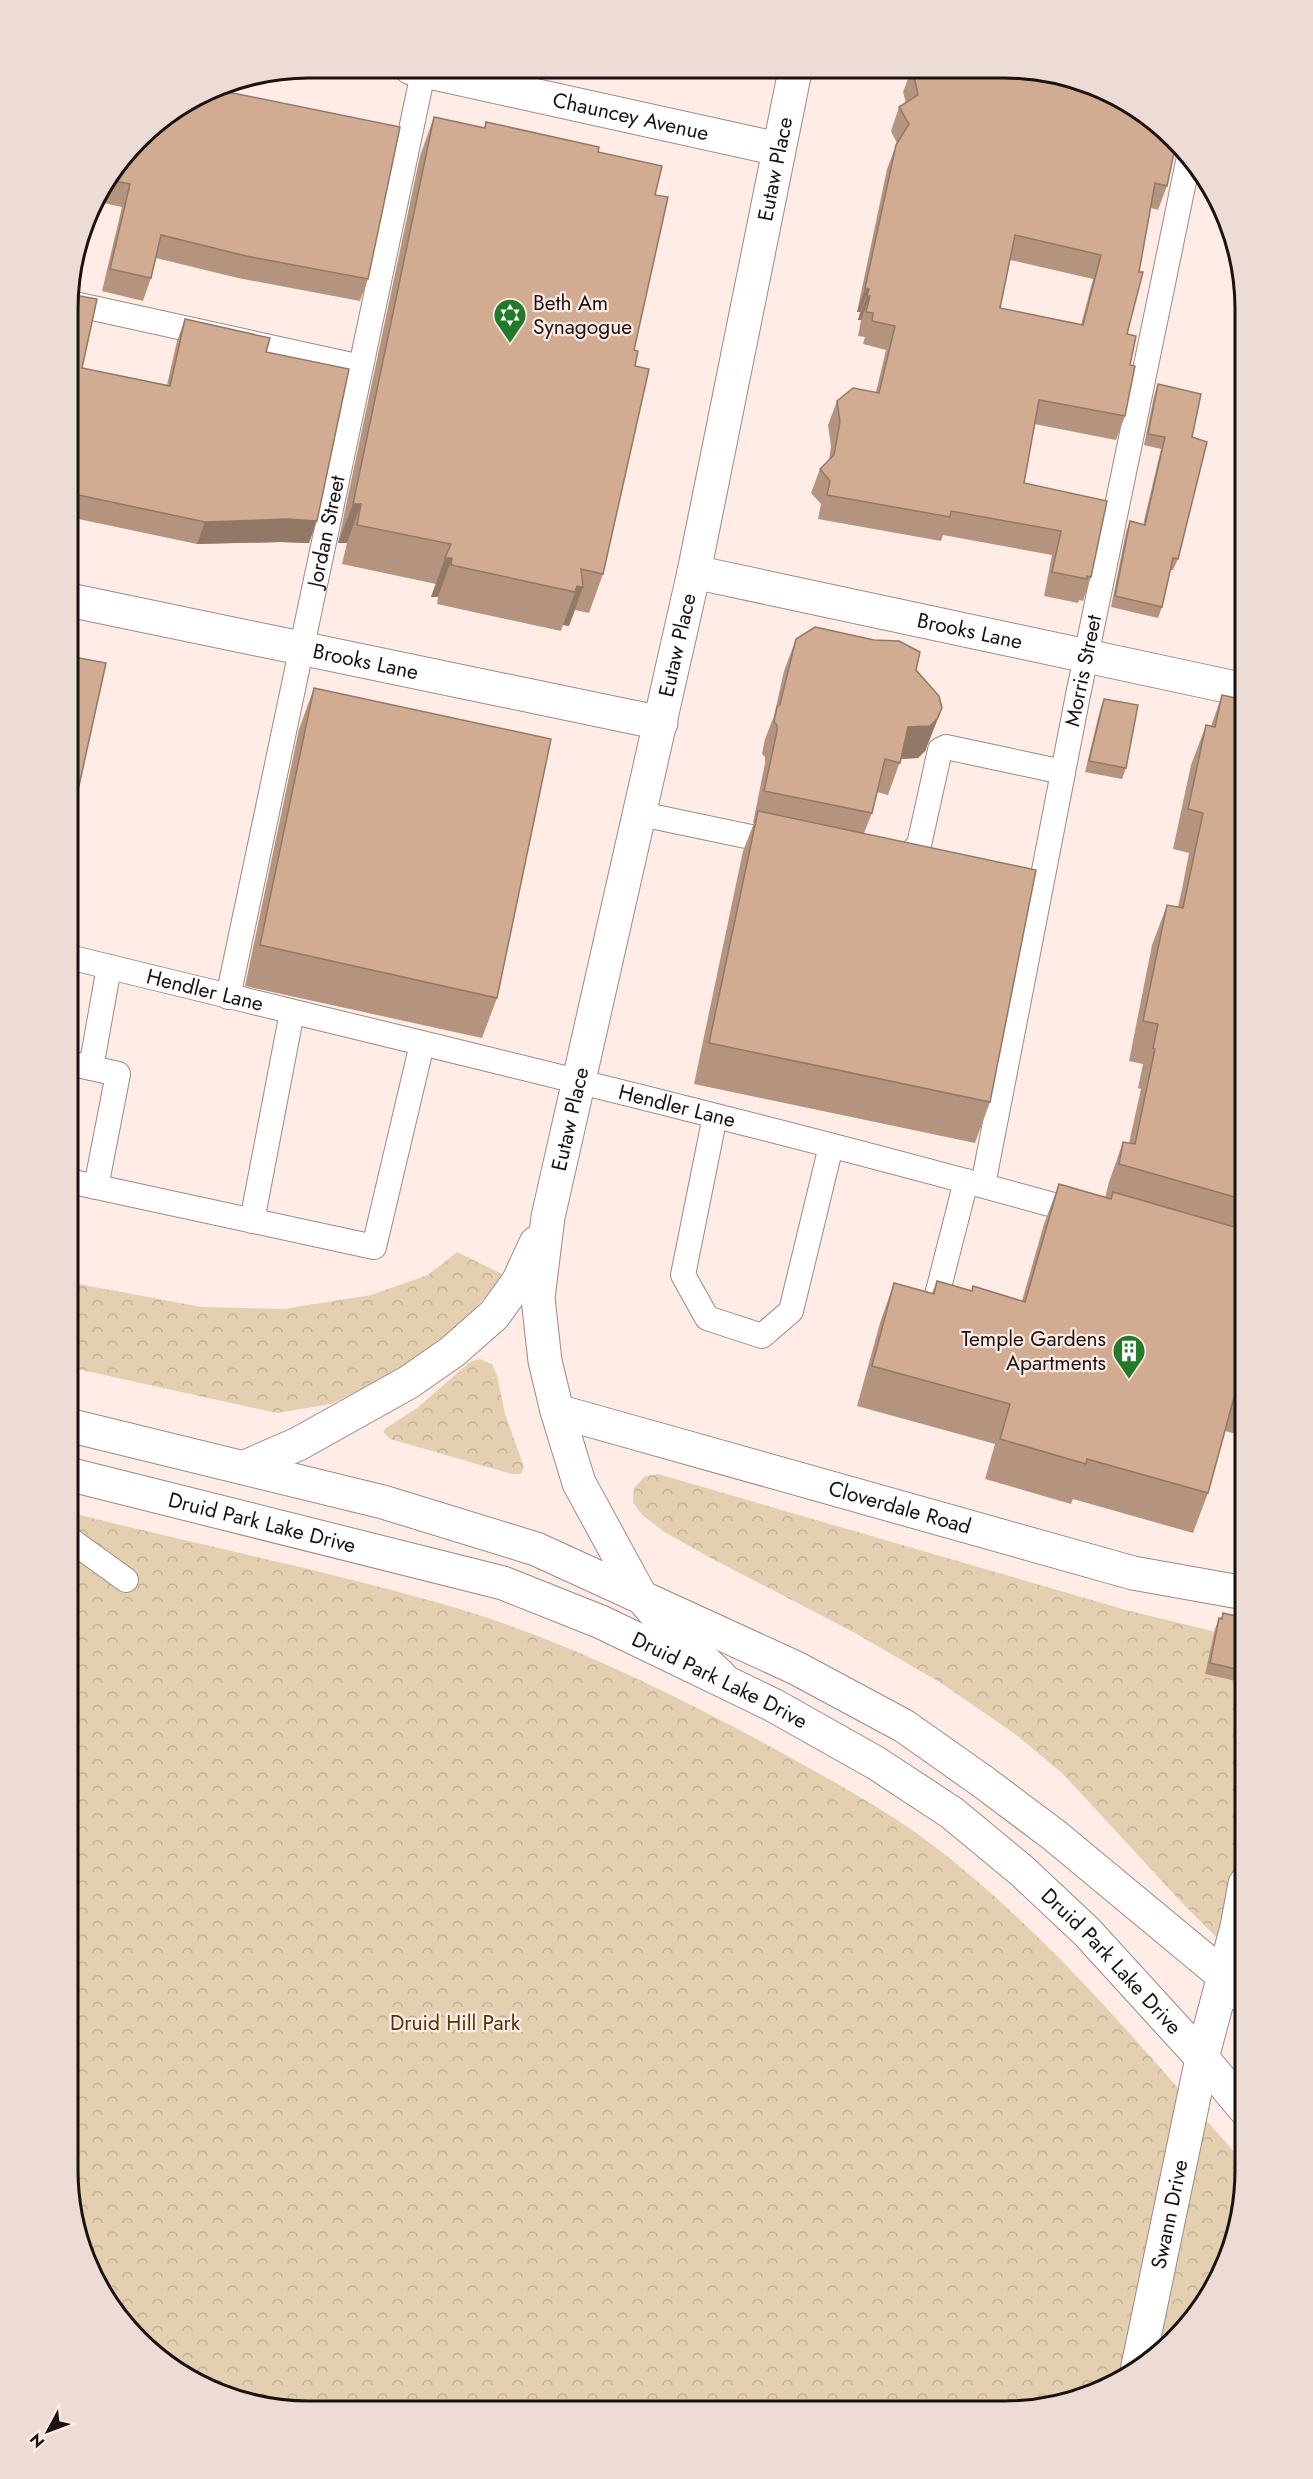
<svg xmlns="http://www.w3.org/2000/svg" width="1313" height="2479" viewBox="0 0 1313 2479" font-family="Jost,sans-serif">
  <defs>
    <pattern id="forest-crowns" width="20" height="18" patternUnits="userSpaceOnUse" patternTransform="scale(1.5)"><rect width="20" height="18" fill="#e4d0b0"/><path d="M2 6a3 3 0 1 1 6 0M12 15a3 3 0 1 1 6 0" fill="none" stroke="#c3b296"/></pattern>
  </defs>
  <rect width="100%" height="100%" fill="#ffece7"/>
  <g fill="url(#forest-crowns)">
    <polygon points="457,1252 504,1275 462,1324 399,1371 331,1404 277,1413 68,1367 68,1282 202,1307 284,1309 371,1295 428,1275"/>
    <polygon points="480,1359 492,1364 497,1375 505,1414 524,1467 521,1474 512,1474 390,1439 383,1432 386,1428 417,1408 470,1362"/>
    <polygon points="658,1474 1126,1610 1245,1639 1245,1966 1184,1905 1063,1774 1015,1734 941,1683 855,1633 707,1556 666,1533 642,1515 633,1502 634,1488 645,1476"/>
    <path d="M68,1512c126,32 253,57 378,93 115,33 224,87 329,144 52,29 107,58 155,94 120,91 215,209 315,321v22l-18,76 -32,55 -57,54 -57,28 -77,12 -727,-2 -74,-22 -53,-35 -42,-48 -28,-57 -12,-77z"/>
  </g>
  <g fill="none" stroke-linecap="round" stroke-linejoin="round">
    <g stroke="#9e8983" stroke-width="26">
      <g id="service">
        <polyline points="70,303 361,367"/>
        <polyline points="641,814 780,843"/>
        <polyline points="893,861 906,857 919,845 940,750 946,747 1063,772"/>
        <path id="s1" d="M69,957c338,83 677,162 1013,256"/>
        <path id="s2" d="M228,997l196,-929"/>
        <polyline points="69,1063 118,1074 96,1187"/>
        <polyline points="91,1068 109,967"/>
        <polyline points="715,1116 683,1275 707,1318 762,1336 791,1311 831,1146"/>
        <polyline points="69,1181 374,1247 422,1044"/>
        <path id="s3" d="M983,1185l95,-490 111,-538"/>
        <polyline points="252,1221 292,1012"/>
        <polyline points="937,1295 966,1181"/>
        <polyline points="68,1538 126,1580"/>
      </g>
    </g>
    <g stroke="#9e8983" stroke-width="35">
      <g id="minor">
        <path id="s4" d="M411,68l367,81"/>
        <path id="s5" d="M694,572l551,118"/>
        <path id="s6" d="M69,600l592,123"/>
        <path id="s7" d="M557,1411l576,162 112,20"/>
        <polyline points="245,1467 298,1444 409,1382 452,1352 494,1315 518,1282 536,1243"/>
        <path id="s8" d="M721,1677l-61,-58 -20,-24 -61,-112 -22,-72 -12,-50 -7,-63 10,-81 146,-645 101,-501"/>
        <path id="s9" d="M1137,2371l65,-313 35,-131 8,-43"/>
      </g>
    </g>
    <g stroke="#9e8983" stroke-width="35">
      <g id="secondary">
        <polyline points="68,1425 383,1502 536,1549 796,1668 904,1726 982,1781 1054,1835 1224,1976 1245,1998"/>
        <path id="s10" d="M68,1474l435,109 98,39 172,83 103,58 76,50 70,58 65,61 115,126 43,51"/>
      </g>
    </g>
    <use href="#service" stroke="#fff" stroke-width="24"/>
    <use href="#minor" stroke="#fff" stroke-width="33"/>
    <use href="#secondary" stroke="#fff" stroke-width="33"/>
  </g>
  <g fill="#b4947e" fill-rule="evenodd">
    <path d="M911,71l139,1 117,114 -9,24 -7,-2 -24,126 3,31 -5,51 -9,24 -82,-16 -10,59 83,18 -16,76 -8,24 -4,-1 -1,3 -34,-7 8,-41 -109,-20 -2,6 -123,-22 3,-15 -10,-11 9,-24 9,-9 2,-14 -3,-21 9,-24 39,-9 10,-42 -23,-6 2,-7 -7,-1 3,-16h-3l2,-8h-3l30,-143 10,-26 -6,-12 8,-24 7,-4 -3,-11zM1010,260l83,19 -12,46 -81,-17z"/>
    <polygon points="434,117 484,128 486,122 598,152 655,195 634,350 635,366 603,574 589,613 575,610 569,626 563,625 561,631 437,604 438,597 431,597 436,584 342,564 347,543 338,543 420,156"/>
    <polygon points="150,128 368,279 360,301 238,278 156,258 151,278 143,301 102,291 122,207 94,201"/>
    <polygon points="70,291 82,368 167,385 177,341 185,319 266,352 309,543 280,542 197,544 69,517"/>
    <polygon points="1158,384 1192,437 1178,559 1173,570 1170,570 1162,607 1158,618 1111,607 1126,532 1130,521 1143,525 1161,449 1144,445 1154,396"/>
    <polygon points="796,639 916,670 942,708 925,751 918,758 901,759 888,795 877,792 872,813 864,833 990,1102 975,1143 694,1084 743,851 754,823 753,823 765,763 765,757 762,754 765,739 774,716 784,671"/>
    <polygon points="69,656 75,804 69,820"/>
    <polygon points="314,688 497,998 482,1038 245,986 299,729"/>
    <polygon points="1222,695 1245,700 1245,1432 1244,1436 1225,1431 1208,1493 1193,1533 1073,1499 1071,1504 985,1479 995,1444 857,1406 880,1323 894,1283 932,1293 937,1281 972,1291 1022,1301 1044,1224 1059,1184 1105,1198 1109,1182 1123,1142 1129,1143 1141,1089 1138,1088 1143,1064 1129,1061 1152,945 1167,905 1178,907 1182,889 1189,853 1173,849 1191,765 1206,725 1211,726"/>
    <polygon points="1104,699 1126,768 1122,779 1085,772 1100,710"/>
    <polygon points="1223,1613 1245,1618 1245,1683 1205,1674 1215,1629 1219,1618 1221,1618"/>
  </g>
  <g fill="#927866">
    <polygon points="865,288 869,289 860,312 857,312"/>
    <polygon points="867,296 870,296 861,320 858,320"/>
    <polygon points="353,504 361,504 347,543 338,543"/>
    <polygon points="288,519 317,521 309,543 280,542 197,544 205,522"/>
    <polygon points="445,558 452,558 438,597 431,597"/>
    <polygon points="577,586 583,587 569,626 563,625 575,592"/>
    <polygon points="942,708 925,751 918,758 897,759 908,727"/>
  </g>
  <g fill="#d1ac92" stroke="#927866" stroke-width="1.5" fill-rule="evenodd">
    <path d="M913,71l137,1 60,20 53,35 13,16 -9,43 -12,-3 -16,89h4l-16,62 9,2 -6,29 5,1 -10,50 -86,-16 -15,83 83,18 -16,76 -4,-1v3l-35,-7 9,-41 -110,-20 -1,6 -123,-22 3,-14 -10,-12 14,-14 6,-33 -3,-21 16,-13 26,5 16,-67 -23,-5 1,-8 -7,-1 4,-16h-3l2,-7 -4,-1 31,-143 13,-21 -10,-17 19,-12zM1015,235l86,20 -18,70 -83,-17z"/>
    <polygon points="213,89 400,127 368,279 246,256 161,235 151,278 110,269 130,184 110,180 150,128"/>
    <polygon points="434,117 485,128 486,122 599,147 598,152 662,166 655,195 668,197 634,350 638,351 635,366 649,369 603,574 581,569 583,587 577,586 575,592 451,565 452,558 445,558 451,544 357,525 361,504 353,504"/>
    <polygon points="70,291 75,295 97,299 82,368 170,386 185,319 270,338 266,352 349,369 317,521 288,519 205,522 69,493"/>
    <polygon points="1158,384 1201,394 1192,437 1207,442 1178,559 1173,558 1162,607 1115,596 1130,521 1145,525 1165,437 1148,434"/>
    <polygon points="815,627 874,640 899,641 920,652 916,670 939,696 942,708 937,719 930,726 908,727 900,763 885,759 872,813 764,791 777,731 777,725 774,722 777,707 780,704 796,639"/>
    <polygon points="69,656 106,663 75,804 69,803"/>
    <polygon points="314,688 551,739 497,998 260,945"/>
    <polygon points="1222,695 1245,700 1245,1200 1119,1164 1123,1142 1135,1144 1155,1049 1153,1048 1158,1024 1143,1021 1167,905 1183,908 1203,813 1188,809 1206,725 1215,727"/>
    <polygon points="1104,699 1138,705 1126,768 1089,761"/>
    <polygon points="758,811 1036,870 990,1102 709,1043"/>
    <polygon points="1059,1184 1111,1199 1113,1192 1245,1230 1245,1392 1236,1390 1208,1493 1087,1459 1086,1464 1000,1439 1010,1404 872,1366 894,1283 934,1294 937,1281 972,1291 973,1286 1025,1302"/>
    <polygon points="1223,1613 1245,1618 1245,1671 1210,1663 1219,1618 1222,1619"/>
  </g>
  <defs>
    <g id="synagogue-pin" transform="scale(1.725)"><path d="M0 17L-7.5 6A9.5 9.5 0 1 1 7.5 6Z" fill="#217b29" stroke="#ffece7"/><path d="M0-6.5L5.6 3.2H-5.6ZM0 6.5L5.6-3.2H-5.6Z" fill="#fff"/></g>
    <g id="building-pin" transform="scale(1.725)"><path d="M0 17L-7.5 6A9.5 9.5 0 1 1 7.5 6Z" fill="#217b29" stroke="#ffece7"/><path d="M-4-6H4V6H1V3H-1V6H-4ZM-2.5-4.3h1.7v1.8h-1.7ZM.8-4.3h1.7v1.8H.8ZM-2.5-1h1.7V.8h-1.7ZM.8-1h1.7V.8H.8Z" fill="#fff"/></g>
  </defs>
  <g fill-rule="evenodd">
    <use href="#synagogue-pin" x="510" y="315"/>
    <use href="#building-pin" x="1129" y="1351"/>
  </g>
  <g text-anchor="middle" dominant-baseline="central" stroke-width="4.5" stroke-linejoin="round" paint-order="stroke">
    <g font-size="21" fill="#1a1210" stroke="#ffece7">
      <text stroke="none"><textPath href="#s4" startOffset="225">Chauncey Avenue</textPath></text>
      <text stroke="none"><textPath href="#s8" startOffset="1587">Eutaw Place</textPath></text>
      <text stroke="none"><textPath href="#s2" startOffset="476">Jordan Street</textPath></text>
      <text stroke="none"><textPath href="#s5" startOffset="282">Brooks Lane</textPath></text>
      <text stroke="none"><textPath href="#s8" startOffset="1101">Eutaw Place</textPath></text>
      <text stroke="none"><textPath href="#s6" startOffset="303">Brooks Lane</textPath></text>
      <text stroke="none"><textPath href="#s3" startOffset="524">Morris Street</textPath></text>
      <text stroke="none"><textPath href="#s1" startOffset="140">Hendler Lane</textPath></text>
      <text stroke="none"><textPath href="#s1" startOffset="626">Hendler Lane</textPath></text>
      <text stroke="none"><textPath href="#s8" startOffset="615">Eutaw Place</textPath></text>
      <text stroke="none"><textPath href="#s7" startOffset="356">Cloverdale Road</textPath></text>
      <text stroke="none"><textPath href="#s10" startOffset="200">Druid Park Lake Drive</textPath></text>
      <text stroke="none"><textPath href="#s10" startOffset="686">Druid Park Lake Drive</textPath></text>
      <text stroke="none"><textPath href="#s10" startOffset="1172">Druid Park Lake Drive</textPath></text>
      <text stroke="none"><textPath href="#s9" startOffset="160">Swann Drive</textPath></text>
    </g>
    <g font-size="21" fill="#1a1210" stroke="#ffece7" text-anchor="start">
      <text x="533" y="303">Beth Am<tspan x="533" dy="24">Synagogue</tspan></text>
      <text x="1106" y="1339" text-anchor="end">Temple Gardens<tspan x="1106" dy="24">Apartments</tspan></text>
    </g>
    <g font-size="21" fill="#4d3404" stroke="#ffece7">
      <text x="455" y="2023">Druid Hill Park</text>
    </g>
  </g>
  <path d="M0 0H1313V2479H0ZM309 78H1004A231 231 0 0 1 1235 309V2170A231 231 0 0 1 1004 2401H309A231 231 0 0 1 78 2170V309A231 231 0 0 1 309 78Z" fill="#eddbd6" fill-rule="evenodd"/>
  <path fill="none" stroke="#1a1210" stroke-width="3" d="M309 78H1004A231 231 0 0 1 1235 309V2170A231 231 0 0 1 1004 2401H309A231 231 0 0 1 78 2170V309A231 231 0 0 1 309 78Z"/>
  <g transform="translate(48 2431) rotate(229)" stroke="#ffece7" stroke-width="4.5" paint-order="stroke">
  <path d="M0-4.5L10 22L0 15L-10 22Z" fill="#1a1210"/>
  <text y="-9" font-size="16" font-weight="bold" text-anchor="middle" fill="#1a1210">N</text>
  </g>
</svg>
